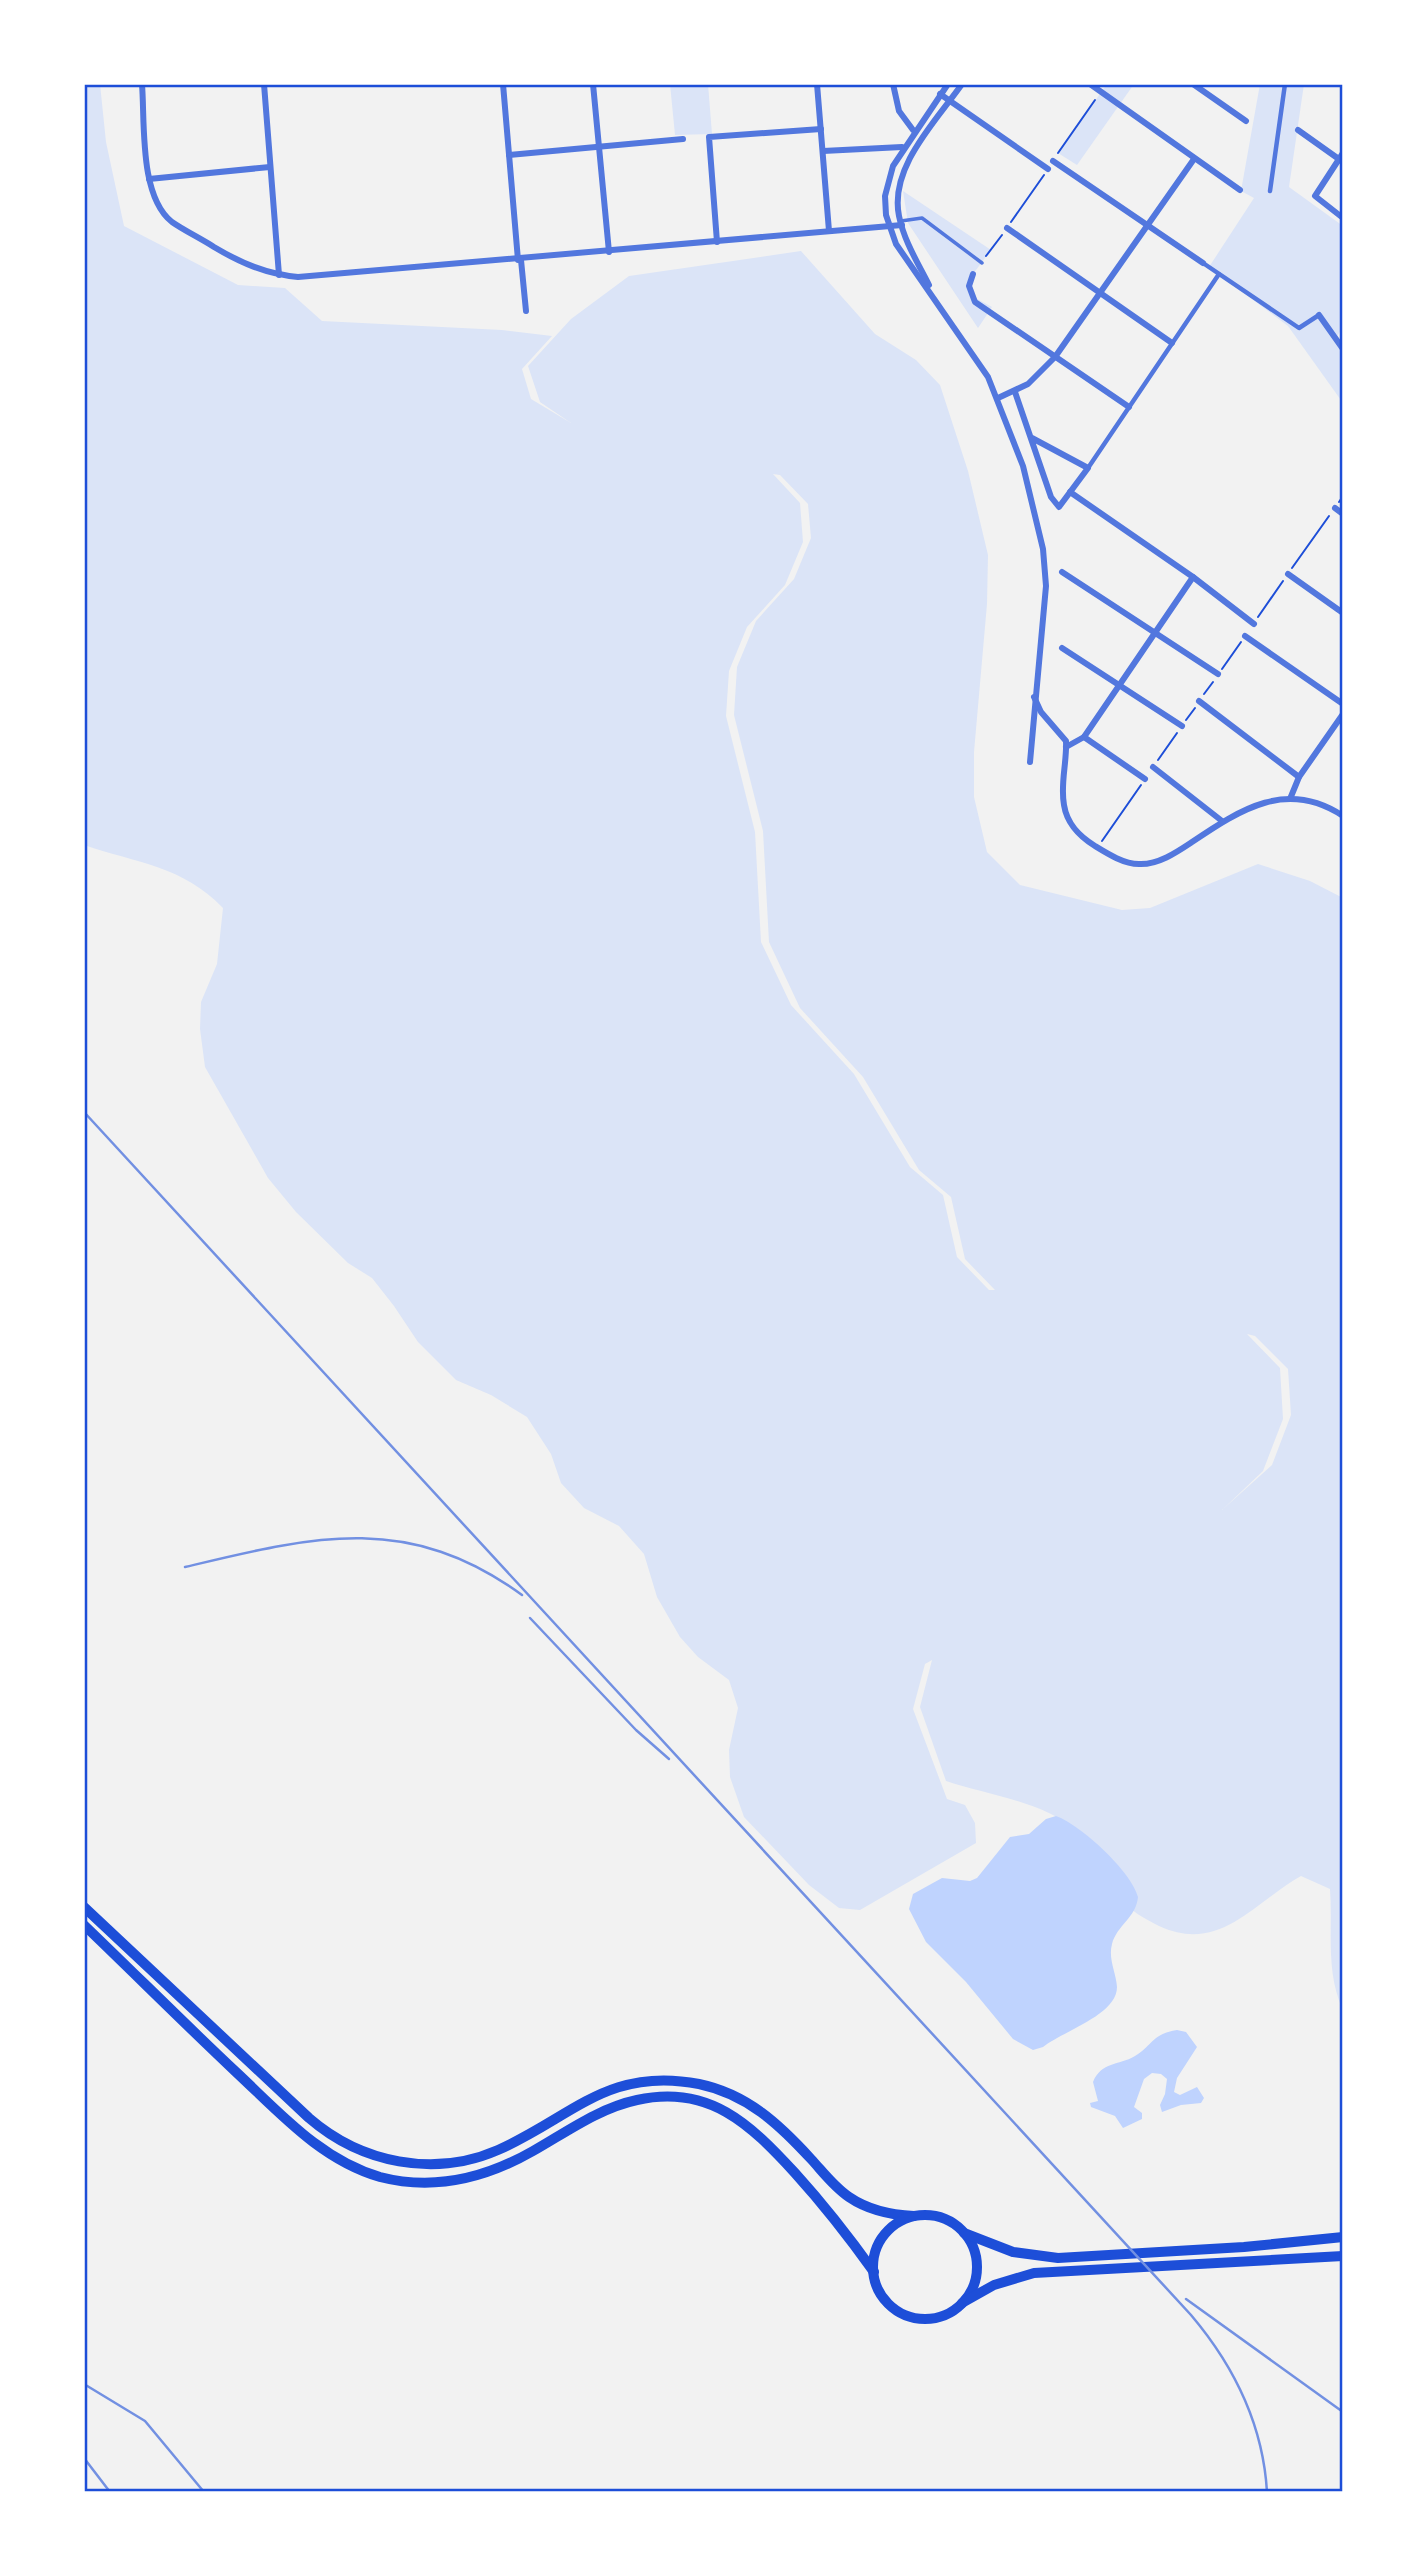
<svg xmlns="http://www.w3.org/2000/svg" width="1427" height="2576" viewBox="0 0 1427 2576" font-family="'Varela Round',sans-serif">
  <rect width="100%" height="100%" fill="#f2f2f2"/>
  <g fill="#dbe4f7" fill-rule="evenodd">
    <path d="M84,84h16l6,58 18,84 114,59 47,3 37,33 180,9 50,6 -30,33 9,30 40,24 -31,-21 -12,-36 43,-47 58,-43 172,-25 74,83 41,26 24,25 28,86 20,84 -1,49 -13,148v45l13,55 33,33 102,25 28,-2 108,-44 52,17 33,17v1112c-18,-39 -10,-80 -13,-121l-29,-13c-48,27 -81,78 -142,50 -14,-7 -30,-16 -39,-28 -13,-19 -28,-54 -44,-68 -35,-29 -88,-35 -130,-49l-26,-74 12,-47 -7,4 -12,45 34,90 18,6 10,18 1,20 -116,67 -21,-2 -30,-23 -65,-68 -14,-40 -1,-27 9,-42 -9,-28 -31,-23 -18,-20 -23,-40 -13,-43 -25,-28 -35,-18 -23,-25 -10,-29 -24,-37 -36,-22 -35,-15 -38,-38 -24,-36 -22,-28 -24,-15 -52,-51 -28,-34 -63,-111 -5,-38 1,-27 16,-38 6,-56c-40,-42 -86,-45 -139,-63zM773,474l7,1 28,29 3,34 -17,41 -38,42 -19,46 -3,48 29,116 6,111 31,66 63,69 56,93 32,27 14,62 30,31h-6l-32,-33 -14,-62 -33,-28 -56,-93 -63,-69 -30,-63 -6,-110 -29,-116 3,-45 18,-44 38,-42 18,-43 -3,-39zM1247,1334l8,2 33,33 3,46 -19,50 -50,45 41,-39 20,-52 -3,-51z"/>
    <polygon points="670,84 708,84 712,134 675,135"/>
    <polygon points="1107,84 1134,84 1077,165 1058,153"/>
    <polygon points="1260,84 1304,84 1289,187 1343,226 1343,327 1336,338 1343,349 1343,403 1288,326 1209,267 1254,198 1241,191"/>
    <polygon points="903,191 991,250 973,274 970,295 992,307 978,328 908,223"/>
  </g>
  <g fill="#bfd3fe">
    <path d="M1056,1816c25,9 76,56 82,81 -2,21 -21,28 -26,47 -4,15 4,28 5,43 0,28 -54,44 -74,60l-10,3 -20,-11 -47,-57 -40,-40 -17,-33 4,-15 29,-16 28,3 7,-3 33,-41 19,-3 17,-15z"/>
    <path d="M1177,2030l9,2 11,15 -20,31 -3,14 6,3 17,-8 7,11 -3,5 -20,2 -19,7 -2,-7 5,-11 2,-15 -6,-5 -9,-1 -8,6 -10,28 8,6v6l-19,9 -8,-12 -24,-9 -1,-4 8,-2 -5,-19c9,-21 25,-16 42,-26 18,-11 17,-22 42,-26z"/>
  </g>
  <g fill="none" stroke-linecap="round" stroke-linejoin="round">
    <g stroke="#1d4ed8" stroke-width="2">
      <polyline points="1058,153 1095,100"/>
      <polyline points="1011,222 1044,175"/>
      <polyline points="986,256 1002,235"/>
      <polyline points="1339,502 1343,496"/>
      <polyline points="1292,568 1329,516"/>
      <polyline points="1258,617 1283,581"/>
      <polyline points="1222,669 1241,642"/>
      <polyline points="1204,694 1213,682"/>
      <polyline points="1186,720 1195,708"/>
      <polyline points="1158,760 1177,733"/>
      <polyline points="1102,841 1141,785"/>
    </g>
    <polyline stroke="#5277de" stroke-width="3.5" points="901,221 922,218 982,263"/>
    <g stroke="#5277de" stroke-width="4.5">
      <polyline points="1270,191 1285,84"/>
      <polyline points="1203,263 1299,328 1319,315"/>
      <polyline points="1088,468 1219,274"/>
    </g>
    <g stroke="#5277de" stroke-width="6">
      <path d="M142,84c3,39 -3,112 30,138 13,9 28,16 42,25 27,16 52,27 84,30l604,-52"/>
      <polyline points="264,84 279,275"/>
      <polyline points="503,84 518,260"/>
      <polyline points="593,84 609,252"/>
      <polyline points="817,84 829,231"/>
      <polyline points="893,84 899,111 913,130"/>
      <polyline points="948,84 893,166 885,196 886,215 896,244 988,377 1023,466 1043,549 1046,586 1030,762"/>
      <polyline points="1090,84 1240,190"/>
      <polyline points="1193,84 1246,121"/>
      <polyline points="940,94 1048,169"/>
      <polyline points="1298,130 1343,162"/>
      <polyline points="823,151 902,147"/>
      <polyline points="1343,153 1315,196 1343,218"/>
      <polyline points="509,155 683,139"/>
      <polyline points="1053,161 1203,263"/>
      <polyline points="149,179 270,167"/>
      <polyline points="1007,228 1172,343"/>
      <polyline points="717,242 709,137 821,129"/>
      <polyline points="521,260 526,311"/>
      <polyline points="973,274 969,286 975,302 1129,407"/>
      <path d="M929,285c-11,-22 -25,-44 -30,-69 -10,-49 38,-96 63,-132"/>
      <polyline points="1319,315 1343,349"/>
      <polyline points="1015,392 1051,497 1059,507 1088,468 1032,438"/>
      <polyline points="998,398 1028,384 1055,357 1194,159"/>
      <polyline points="1070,492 1193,577 1254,624"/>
      <polyline points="1335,508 1343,514"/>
      <polyline points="1062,572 1218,674"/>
      <polyline points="1288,574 1343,613"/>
      <polyline points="1245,636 1343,704"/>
      <polyline points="1062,648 1182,726"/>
      <path d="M1034,697l7,15 25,29c1,22 -6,43 -2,64 3,19 15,31 31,41 13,8 29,18 44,18 19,1 38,-12 53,-22 49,-33 95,-63 151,-26"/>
      <polyline points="1199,701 1299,777"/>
      <polyline points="1084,737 1145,779"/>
      <polyline points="1066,747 1084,737 1193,577"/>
      <polyline points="1153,767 1222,821"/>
      <polyline points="1290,799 1299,777 1343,714"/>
    </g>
    <g stroke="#1d4ed8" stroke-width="10">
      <path d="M84,1907l225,211c52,45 125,60 189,32 73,-32 110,-84 201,-66 48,10 80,40 112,75 12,13 23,28 38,38 19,13 42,18 65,19"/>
      <path d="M84,1925c51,49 101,99 152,147 44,41 85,88 144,105 54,14 106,1 153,-26 32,-18 66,-43 104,-51 72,-16 113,24 158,73 29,32 54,64 79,99"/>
      <circle cx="925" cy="2267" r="52"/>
      <polyline points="964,2233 1013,2252 1058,2258 1244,2247 1343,2237"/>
      <polyline points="962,2303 994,2285 1034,2273 1343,2256"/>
    </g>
    <g stroke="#7290e2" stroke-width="2.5">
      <path d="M84,1112l1107,1203c44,52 72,109 76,177"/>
      <path d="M185,1567c126,-30 222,-56 337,28"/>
      <polyline points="530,1618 636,1730 669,1759"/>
      <polyline points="1186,2299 1343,2412"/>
      <polyline points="84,2384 145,2421 204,2492"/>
      <polyline points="84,2458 110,2492"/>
    </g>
  </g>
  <rect width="1427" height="2576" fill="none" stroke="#ffffff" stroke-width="172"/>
  <rect x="86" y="86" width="1255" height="2404" fill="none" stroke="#1d4ed8" stroke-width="2.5"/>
</svg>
